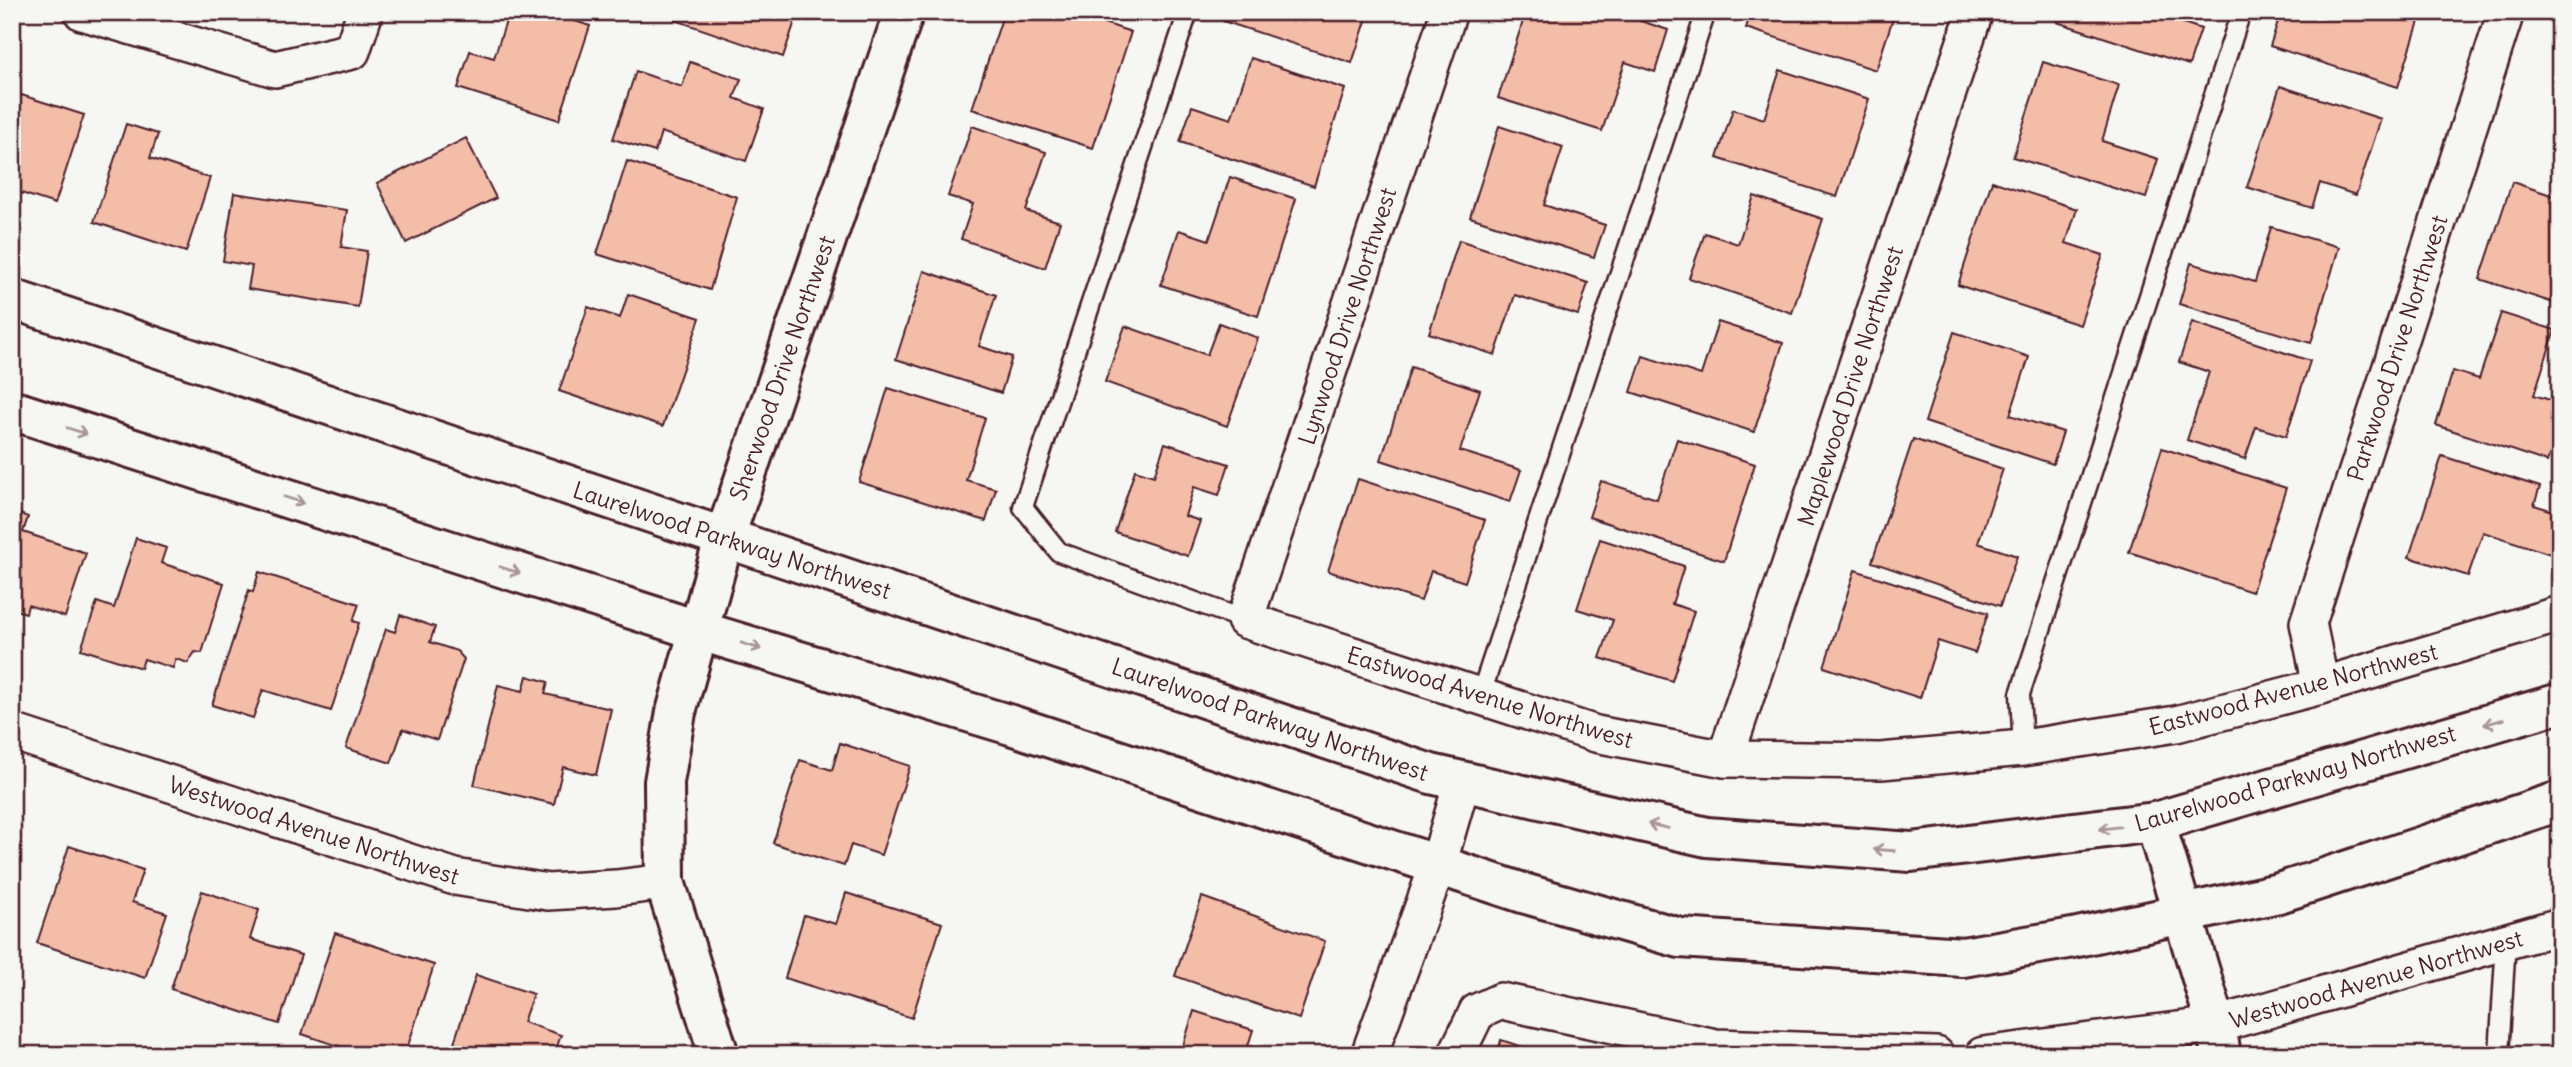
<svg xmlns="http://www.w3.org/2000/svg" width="2572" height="1067" viewBox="0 0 2572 1067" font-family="Delius,sans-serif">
  <rect width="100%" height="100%" fill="#f6f6f2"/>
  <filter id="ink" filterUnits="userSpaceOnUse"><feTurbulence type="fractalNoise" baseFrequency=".0143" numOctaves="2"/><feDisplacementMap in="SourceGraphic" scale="14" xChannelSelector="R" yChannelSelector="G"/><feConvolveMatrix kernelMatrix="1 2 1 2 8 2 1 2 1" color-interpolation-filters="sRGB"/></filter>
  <g filter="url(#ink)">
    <g fill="#f4bda8" stroke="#4a1f2b" stroke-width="2">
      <polygon points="509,12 548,12 590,26 559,120 458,88 470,51 494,58"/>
      <polygon points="678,12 798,12 783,57 675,20"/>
      <polygon points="1004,12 1071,12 1131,32 1093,148 972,109"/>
      <polygon points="1226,12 1369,12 1352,63 1223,21"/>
      <polygon points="1526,12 1614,12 1668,30 1655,72 1625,62 1602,131 1498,98"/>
      <polygon points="1751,12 1818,14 1895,12 1876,70 1746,28"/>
      <polygon points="2060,12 2151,12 2201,29 2189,65 2057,22"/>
      <polygon points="2281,12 2422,12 2398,87 2270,46"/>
      <polygon points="1251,58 1345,89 1314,186 1180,142 1192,106 1231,119"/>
      <polygon points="690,62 741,79 734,98 764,109 746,161 661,132 655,152 613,139 636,71 682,87"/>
      <polygon points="2043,62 2119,85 2102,141 2158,159 2146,198 2013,157"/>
      <polygon points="1780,70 1869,99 1837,197 1717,158 1733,109 1764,119"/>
      <polygon points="2280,86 2381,119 2356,195 2320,183 2312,208 2247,187"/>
      <polygon points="12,92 84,115 55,204 12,190"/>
      <polygon points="2560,122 2560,147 2552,144"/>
      <polygon points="126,124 158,134 150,158 210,178 186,252 94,222"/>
      <polygon points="972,126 1046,152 1026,211 1060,222 1045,268 961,239 973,204 948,196"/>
      <polygon points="1499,126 1563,147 1544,205 1605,225 1594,257 1470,217"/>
      <polygon points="466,138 496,198 406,243 377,183"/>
      <polygon points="627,161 737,197 710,290 597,254"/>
      <polygon points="1230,177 1296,199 1258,316 1161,285 1179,230 1209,240"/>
      <polygon points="1992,181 2077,209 2066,243 2103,255 2080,325 1958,285"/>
      <polygon points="2512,182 2560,198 2560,305 2480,279"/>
      <polygon points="234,193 347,210 341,247 367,251 358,307 248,289 252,266 223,261"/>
      <polygon points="1754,196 1823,219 1792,313 1689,278 1705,233 1738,244"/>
      <polygon points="2271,227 2339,247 2311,343 2179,304 2191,263 2255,282"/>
      <polygon points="1459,240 1588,283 1578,315 1515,295 1495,355 1429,333"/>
      <polygon points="924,271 996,295 979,346 1012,357 1001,393 896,359"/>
      <polygon points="628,294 700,318 663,426 559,391 588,307 620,318"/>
      <polygon points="2501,313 2555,330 2534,395 2560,403 2560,423 2547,462 2436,425 2453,371 2479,379"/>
      <polygon points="1718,322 1783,343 1754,432 1631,392 1643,356 1701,375"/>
      <polygon points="2192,322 2310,361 2286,436 2256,427 2245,459 2187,440 2209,372 2179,362"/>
      <polygon points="1219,323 1258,338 1227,426 1105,382 1125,326 1207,355"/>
      <polygon points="1954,332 2029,357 2010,415 2063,432 2053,464 1925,422"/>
      <polygon points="1411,367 1480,390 1460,451 1521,470 1510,502 1381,460"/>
      <polygon points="888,388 985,418 966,480 996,489 986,521 859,482"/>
      <polygon points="1677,439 1755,464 1724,561 1589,517 1601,481 1657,499"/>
      <polygon points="1913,439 2003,469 1978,543 2017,556 2000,606 1872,562"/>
      <polygon points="1165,443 1229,464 1219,495 1194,487 1185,516 1200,521 1188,556 1115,532 1135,470 1154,476"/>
      <polygon points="2162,448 2286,488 2252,592 2129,552"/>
      <polygon points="2442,456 2540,487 2534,505 2560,513 2560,557 2483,532 2468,576 2409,557"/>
      <polygon points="1358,479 1485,520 1465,582 1431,571 1421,601 1328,571"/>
      <polygon points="12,511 28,517 23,532 86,553 65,617 28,605 26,613 12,609"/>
      <polygon points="136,538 166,548 161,563 224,583 202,653 195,652 188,663 176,659 173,668 144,659 141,668 81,649 97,602 114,608"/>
      <polygon points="1600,539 1684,566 1672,604 1694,611 1672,681 1600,658 1613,620 1577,609"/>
      <polygon points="1855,570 1988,613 1975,653 1938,641 1920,698 1824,667"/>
      <polygon points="259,572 359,604 353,621 359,623 331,711 263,690 253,718 212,705 249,590 253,592"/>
      <polygon points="400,615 435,627 430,642 457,651 464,659 437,740 403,729 391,763 346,748 386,629 395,632"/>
      <polygon points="527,676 548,682 545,694 611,709 596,775 563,767 554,804 474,785 498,685 523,691"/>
      <polygon points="840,743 910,766 881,855 851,845 844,866 773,843 800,760 832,770"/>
      <polygon points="69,846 143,870 132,902 167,913 145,978 37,943"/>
      <polygon points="202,891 259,910 250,939 301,955 279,1024 171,989"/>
      <polygon points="846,893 942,923 912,1018 785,978 804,915 836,924"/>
      <polygon points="1202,897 1325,941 1299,1019 1175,976"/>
      <polygon points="335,933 434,965 405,1055 366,1055 302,1034"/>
      <polygon points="476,975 533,994 523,1022 561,1035 554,1055 450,1055"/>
      <polygon points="1194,1011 1253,1030 1245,1055 1180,1055"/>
      <polygon points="1501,1040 1548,1055 1497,1055"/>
    </g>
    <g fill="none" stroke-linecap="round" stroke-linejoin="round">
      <g stroke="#4a1f2b" stroke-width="23">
        <g id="service">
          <polyline points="1188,12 1023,507 1059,552 1245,620"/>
          <polyline points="1480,697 1706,12"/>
          <polyline points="2023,748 2020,694 2241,12"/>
          <polyline points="2499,1055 2506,941"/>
        </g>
      </g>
      <g stroke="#4a1f2b" stroke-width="40">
        <g id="minor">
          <polyline points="82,12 275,69 352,51 365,12"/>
          <polyline points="1449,12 1245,620 1596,734 1725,759 1881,761 2023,748 2176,724 2321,686 2560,614"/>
          <polyline points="2321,686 2308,623 2506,12"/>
          <polyline points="12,732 455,877 548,892 616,888 665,882"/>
          <polyline points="1725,759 1975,12"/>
          <polyline points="1369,1055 1438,865 1462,782"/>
          <polyline points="1456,1055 1477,1012 1501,1001 1716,1047 1936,1055"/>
          <polyline points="1983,1055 2216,1025 2560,926"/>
        </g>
      </g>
      <g stroke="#4a1f2b" stroke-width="44">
        <g id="tertiary">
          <polyline points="12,299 1431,774 1707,837 1911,852 2155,822 2560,703"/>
          <polyline points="12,410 697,630 1011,725 1523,893 1680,938 1963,957 2073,938 2279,893 2560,801"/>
          <polyline points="2155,822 2216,1025 2221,1055"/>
          <polyline points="719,1055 665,882 664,782 676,712 724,539 904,12"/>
        </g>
      </g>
      <use href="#service" stroke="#f6f6f2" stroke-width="18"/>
      <use href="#minor" stroke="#f6f6f2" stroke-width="35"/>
      <use href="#tertiary" stroke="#f6f6f2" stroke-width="38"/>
    </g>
    <defs><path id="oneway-shaft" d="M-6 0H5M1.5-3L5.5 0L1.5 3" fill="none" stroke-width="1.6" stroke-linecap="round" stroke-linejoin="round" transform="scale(1.75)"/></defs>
    <g stroke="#a99598">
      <use href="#oneway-shaft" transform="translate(77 431) rotate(18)"/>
      <use href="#oneway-shaft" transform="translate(294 500) rotate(18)"/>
      <use href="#oneway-shaft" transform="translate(510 570) rotate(18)"/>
      <use href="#oneway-shaft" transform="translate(751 646) rotate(17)"/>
      <use href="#oneway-shaft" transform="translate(2494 722) rotate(164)"/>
      <use href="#oneway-shaft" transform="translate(1658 826) rotate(-167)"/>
      <use href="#oneway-shaft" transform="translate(2110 828) rotate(173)"/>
      <use href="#oneway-shaft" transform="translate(1884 850) rotate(-176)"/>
    </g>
  </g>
  <g text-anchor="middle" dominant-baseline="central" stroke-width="5" stroke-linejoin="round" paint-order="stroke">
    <g font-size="23" fill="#4a1f2b" stroke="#f6f6f2">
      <text transform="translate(1347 316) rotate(-72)">Lynwood Drive Northwest</text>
      <text transform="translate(2397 348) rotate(-72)">Parkwood Drive Northwest</text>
      <text transform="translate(782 368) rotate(-71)">Sherwood Drive Northwest</text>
      <text transform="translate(1850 386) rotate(-72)">Maplewood Drive Northwest</text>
      <text transform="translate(732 540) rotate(18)">Laurelwood Parkway Northwest</text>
      <text transform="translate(2293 689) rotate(-15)">Eastwood Avenue Northwest</text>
      <text transform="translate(1490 697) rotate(17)">Eastwood Avenue Northwest</text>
      <text transform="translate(1270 719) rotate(19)">Laurelwood Parkway Northwest</text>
      <text transform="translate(2295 778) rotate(-16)">Laurelwood Parkway Northwest</text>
      <text transform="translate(314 830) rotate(18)">Westwood Avenue Northwest</text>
      <text transform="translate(2376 979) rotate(-16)">Westwood Avenue Northwest</text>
    </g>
  </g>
  <rect width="2572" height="1067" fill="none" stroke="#f6f6f2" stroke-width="42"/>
  <rect x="21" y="21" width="2530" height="1025" fill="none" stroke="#4a1f2b" stroke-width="2.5" filter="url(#ink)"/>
</svg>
